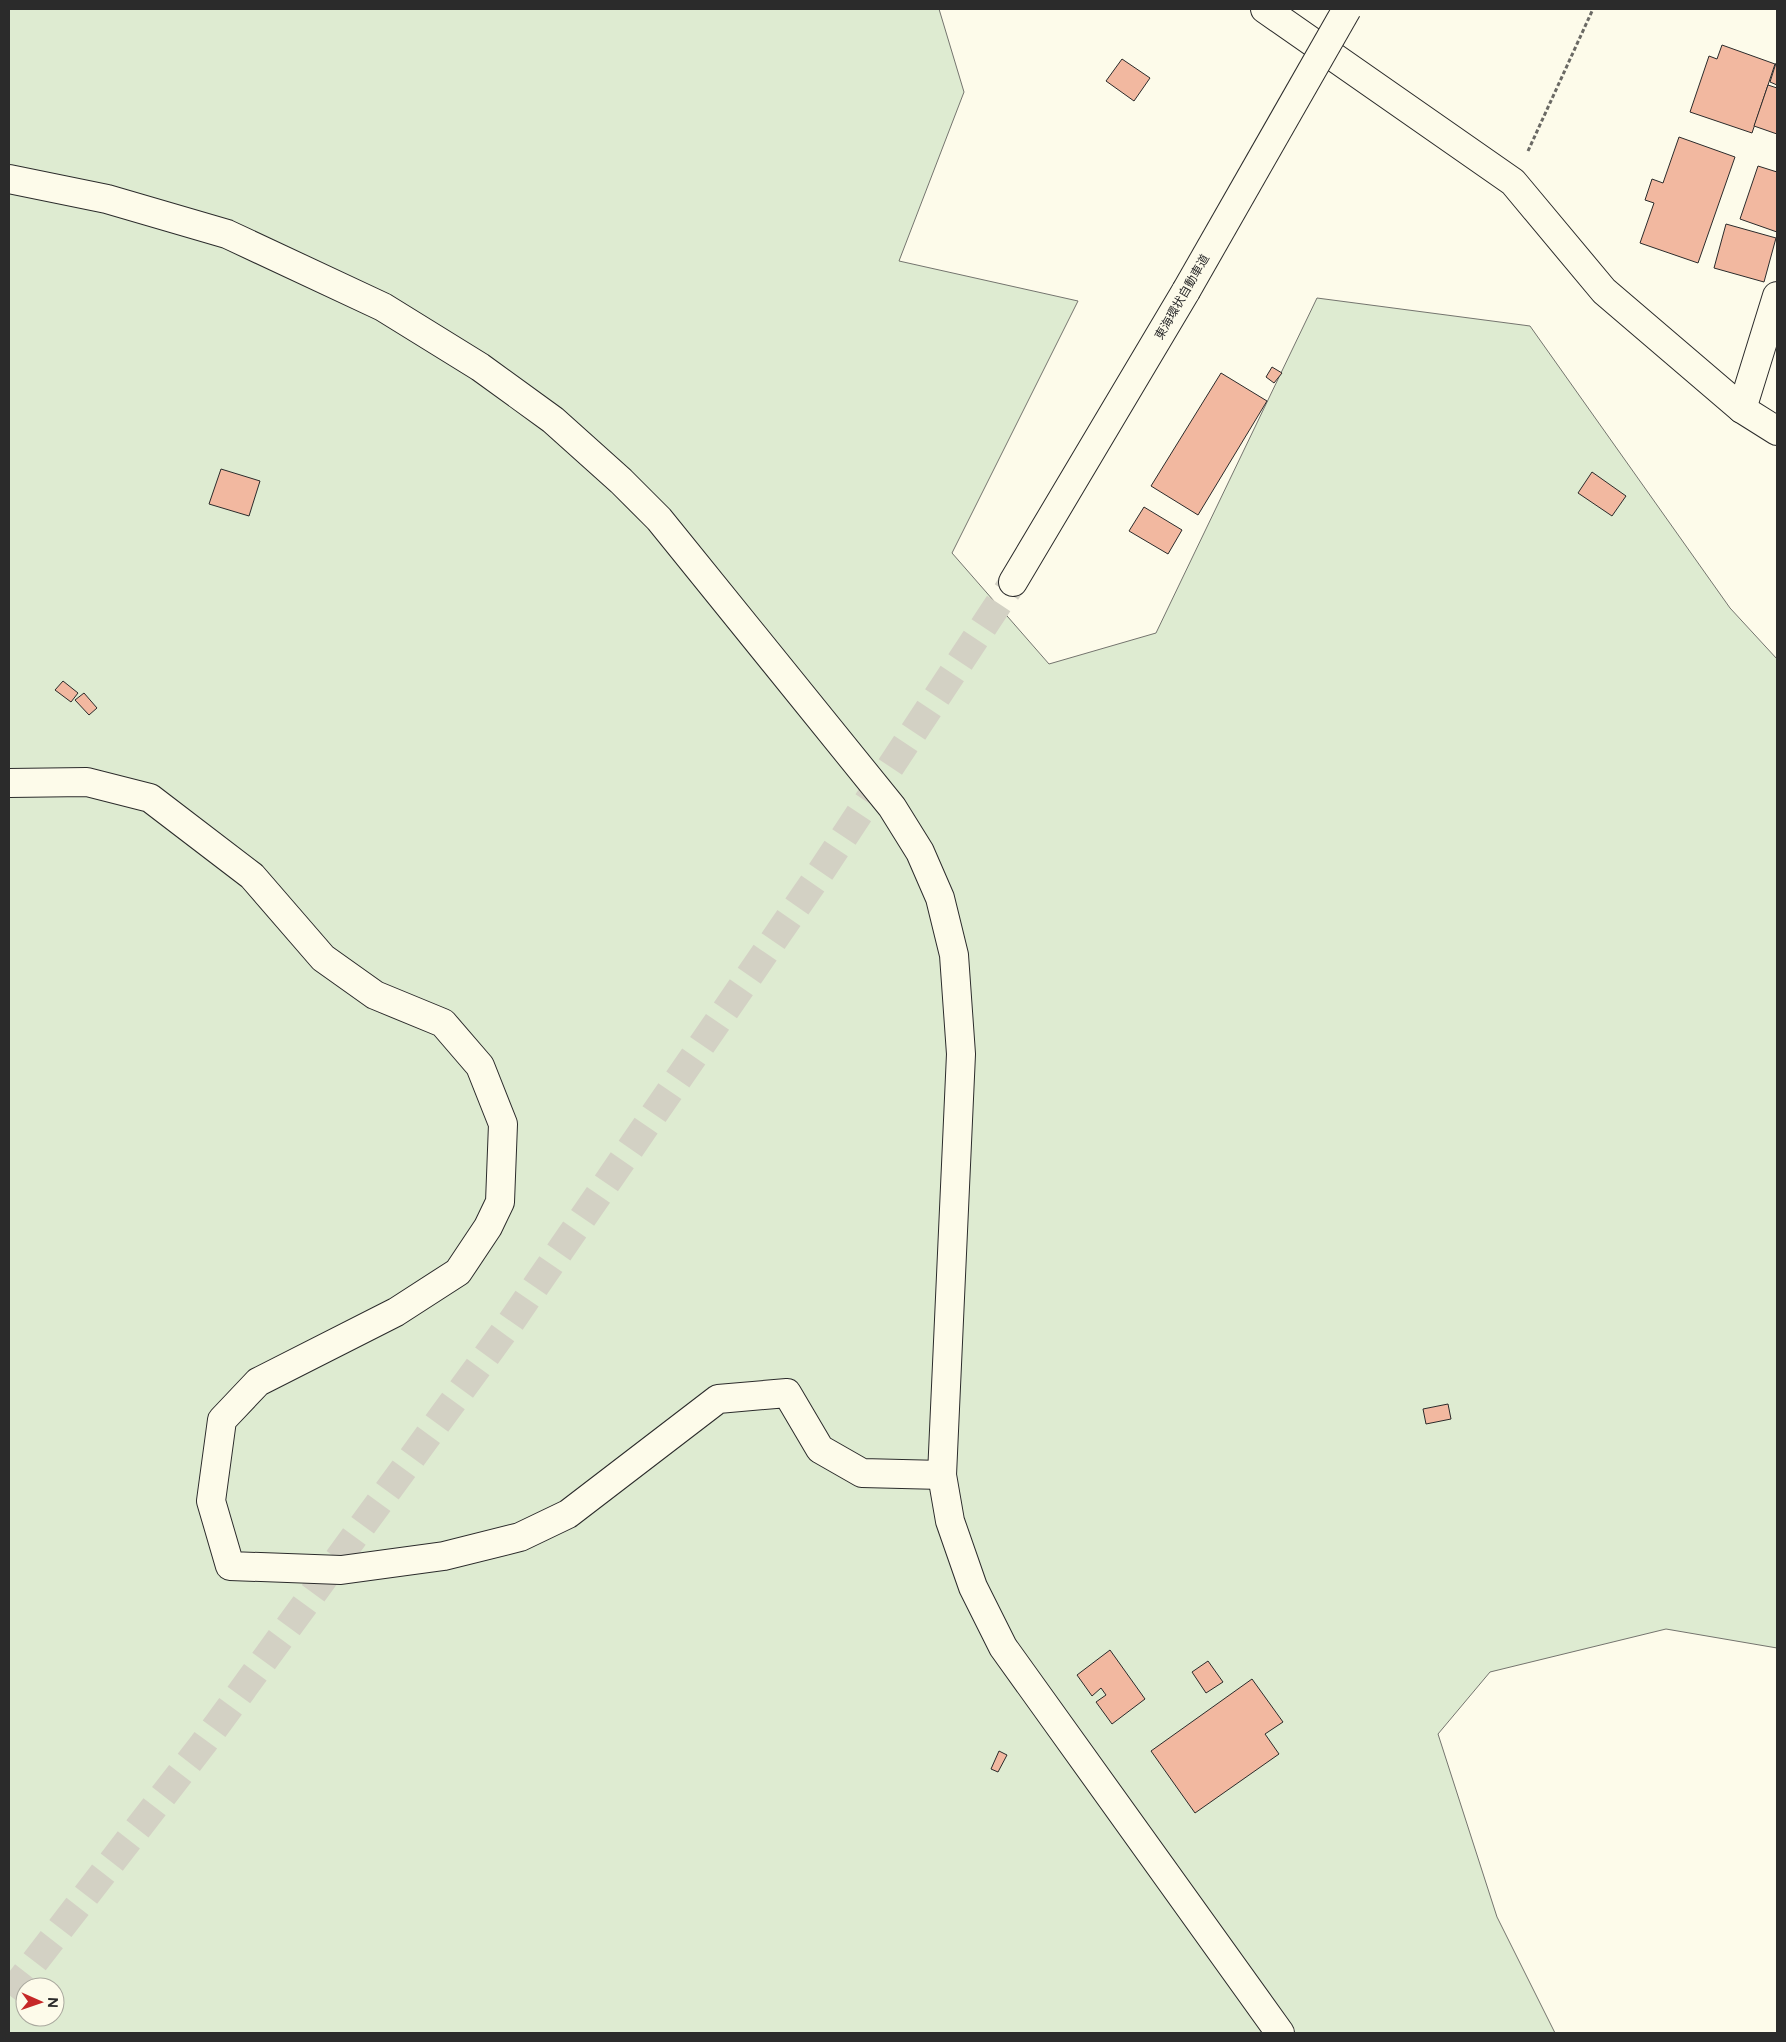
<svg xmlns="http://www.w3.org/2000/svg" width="1786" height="2042" viewBox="0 0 1786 2042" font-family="Figtree,'Noto Sans JP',sans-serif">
  <rect width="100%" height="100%" fill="#fdfbea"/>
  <path fill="#deebd1" stroke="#74746e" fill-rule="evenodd" d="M9,9h930l25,83 -65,169 179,40 -126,252 97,111 107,-31 161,-335 213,28 200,282 47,51v989l-111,-19 -176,43 -52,62 59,183 58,116h-1546zM25,1987h30v30h-30z"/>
  <g fill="#f2b8a0" stroke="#2b2b2b">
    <polygon points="1722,45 1775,64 1752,133 1690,112 1709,56 1717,59"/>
    <polygon points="1122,59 1150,78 1134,101 1106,81"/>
    <polygon points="1776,63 1777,63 1777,85 1770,82"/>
    <polygon points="1768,85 1777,88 1777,134 1754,126"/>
    <polygon points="1679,137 1735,157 1698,263 1640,243 1654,203 1645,200 1652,179 1663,183"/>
    <polygon points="1758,166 1777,172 1777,232 1740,219"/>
    <polygon points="1726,224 1776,238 1764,282 1714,268"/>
    <polygon points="1272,367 1282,373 1274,383 1266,377"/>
    <polygon points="1221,373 1267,401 1198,515 1151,486"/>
    <polygon points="221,469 260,481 249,516 209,504"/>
    <polygon points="1592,472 1626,496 1612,516 1578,493"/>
    <polygon points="1144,507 1182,530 1168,554 1129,531"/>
    <polygon points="63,681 78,693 71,702 55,690"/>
    <polygon points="84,693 97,708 89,715 75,700"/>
    <polygon points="1448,1404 1451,1419 1426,1424 1423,1409"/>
    <polygon points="1110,1650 1145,1699 1112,1724 1096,1702 1106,1695 1101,1688 1092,1696 1077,1675"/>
    <polygon points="1208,1661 1223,1682 1206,1693 1192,1672"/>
    <polygon points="1252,1679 1283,1722 1265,1734 1279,1754 1195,1813 1151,1751"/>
    <polygon points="999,1751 1007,1755 998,1772 991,1769"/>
  </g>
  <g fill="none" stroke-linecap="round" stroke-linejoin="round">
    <polyline stroke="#d3d1c4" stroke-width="28" stroke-dasharray="28 14" stroke-linecap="butt" points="9,1995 203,1744 511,1322 822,870 1013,582"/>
    <g stroke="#2b2b2b" stroke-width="30">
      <g id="street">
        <polyline points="1742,409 1777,296"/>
        <polyline points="9,783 87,782 150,798 252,876 323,958 375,995 443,1023 480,1066 503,1124 500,1202 488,1227 458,1272 396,1312 258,1382 222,1420 211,1501 230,1566 341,1570 444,1556 520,1537 568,1514 718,1399 787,1393 820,1449 862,1473 942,1475"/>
      </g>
    </g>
    <g stroke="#2b2b2b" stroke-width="30">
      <g id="secondary">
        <polyline points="1265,9 1513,182 1604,291 1742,409 1777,431"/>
        <polyline points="9,179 107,199 227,234 383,307 480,367 553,420 621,481 659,519 892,807 920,852 940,898 954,955 961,1054 942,1475 950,1521 973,1587 1003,1647 1280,2033"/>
      </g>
    </g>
    <g stroke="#2b2b2b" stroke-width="30">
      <polyline id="highway" points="1013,582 1186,291"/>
    </g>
    <polyline stroke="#6a6964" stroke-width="3" stroke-dasharray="4 2.5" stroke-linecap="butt" points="1528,151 1593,9"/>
    <use href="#street" stroke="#fdfbea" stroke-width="28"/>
    <use href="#secondary" stroke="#fdfbea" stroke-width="28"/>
    <use href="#highway" stroke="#fdfbea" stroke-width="28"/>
    <g stroke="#2b2b2b" stroke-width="30" stroke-linecap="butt">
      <polyline id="highway-bridge" points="1186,291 1347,9"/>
    </g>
    <use href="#highway-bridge" stroke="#fdfbea" stroke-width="28"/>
  </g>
  <g text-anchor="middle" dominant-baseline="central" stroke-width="4" stroke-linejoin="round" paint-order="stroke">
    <g font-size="12" fill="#2b2b2b" stroke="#fdfbea">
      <text transform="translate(1182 297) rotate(-60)">東海環状自動車道</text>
    </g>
  </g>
  <rect width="1786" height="2042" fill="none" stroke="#2b2b2b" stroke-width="20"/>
  <g transform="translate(40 2002) rotate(92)"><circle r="24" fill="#fdfbea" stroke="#a9a89e"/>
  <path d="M0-4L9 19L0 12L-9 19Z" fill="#c62828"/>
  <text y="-8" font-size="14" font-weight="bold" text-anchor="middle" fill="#2b2b2b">N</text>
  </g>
</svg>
